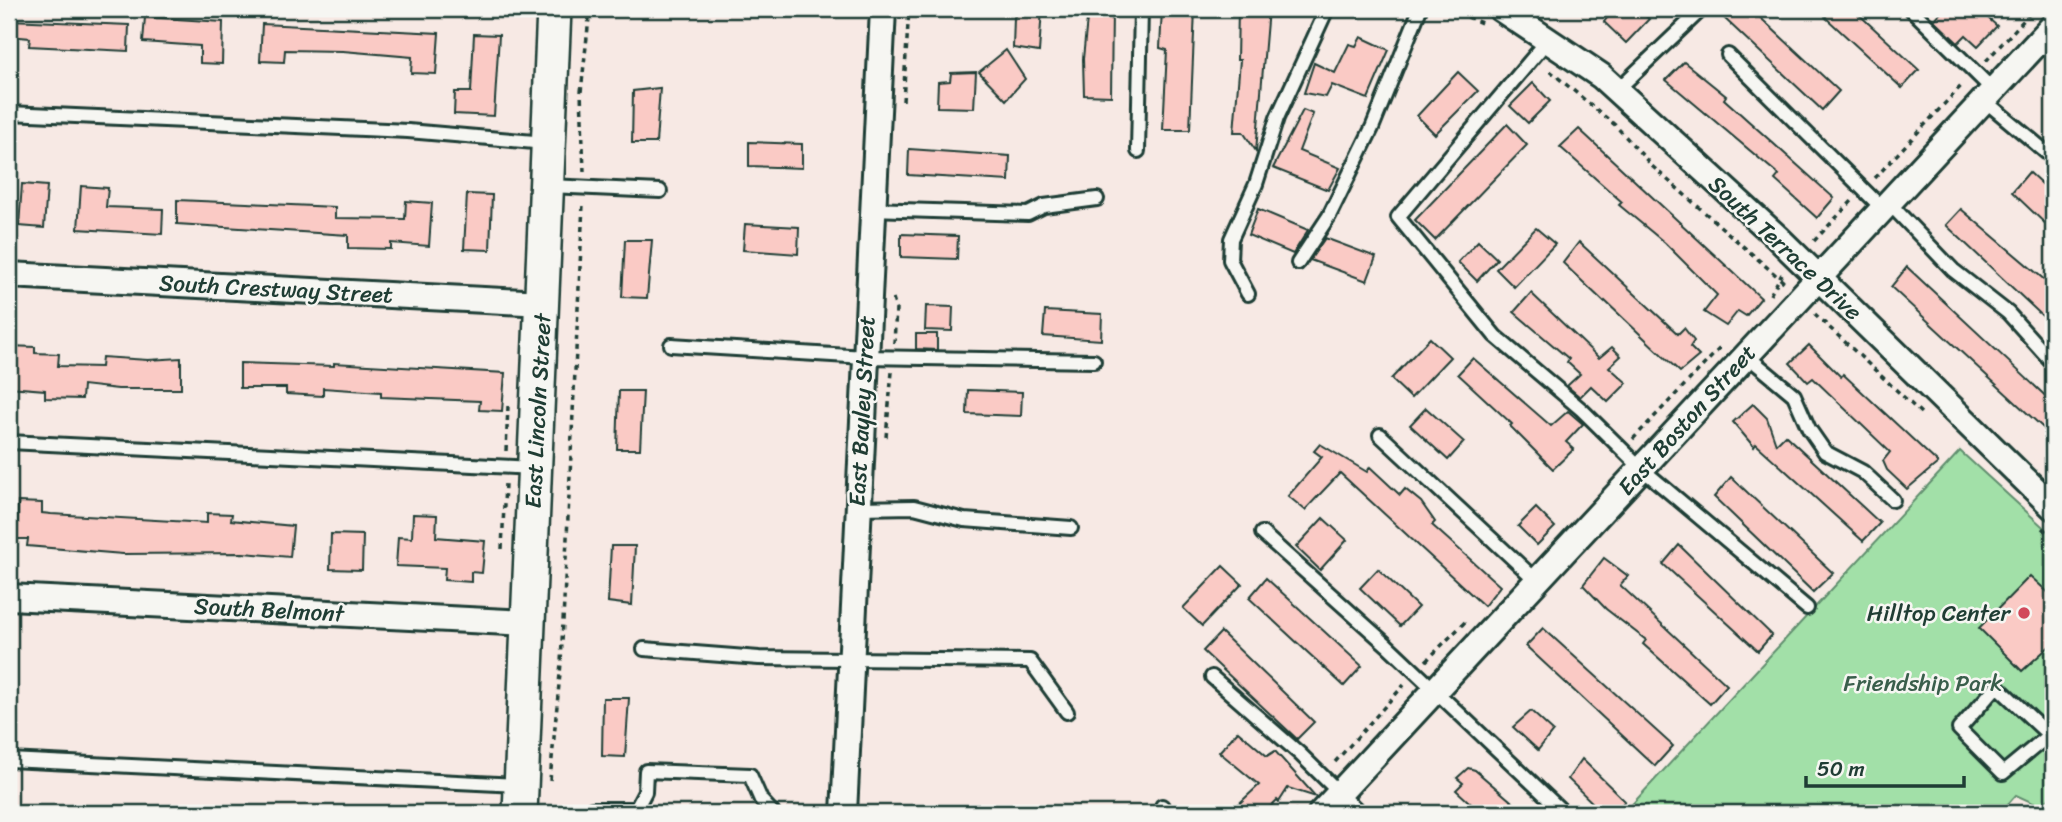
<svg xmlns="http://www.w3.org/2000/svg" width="2062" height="822" viewBox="0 0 2062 822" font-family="Sriracha,sans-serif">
  <rect width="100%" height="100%" fill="#f7e9e4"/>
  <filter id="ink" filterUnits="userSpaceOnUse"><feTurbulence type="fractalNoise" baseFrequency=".0143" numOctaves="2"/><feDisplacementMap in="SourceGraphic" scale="14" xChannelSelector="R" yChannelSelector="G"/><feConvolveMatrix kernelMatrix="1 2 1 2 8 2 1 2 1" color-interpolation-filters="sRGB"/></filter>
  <g filter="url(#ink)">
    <polygon fill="#a2e0a8" stroke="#608e6e" stroke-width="2" points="1960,451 2053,536 2053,793 2042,807 2016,795 2000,813 1624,813"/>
    <g fill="#facac5" stroke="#1f3d34" stroke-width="2">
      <polygon points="1025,9 1042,9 1039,52 1013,48 1014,17"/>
      <polygon points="1088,9 1112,9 1111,96 1084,95 1083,59"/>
      <polygon points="1162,9 1195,9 1190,130 1163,130 1167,50 1160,48"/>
      <polygon points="1238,9 1268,9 1256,151 1243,132 1234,132 1240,60 1237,60"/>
      <polygon points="1614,9 1638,9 1649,19 1626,43 1604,22"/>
      <polygon points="1733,9 1751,9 1839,91 1822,110 1724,18"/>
      <polygon points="1832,9 1853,9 1919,70 1902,88 1825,17"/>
      <polygon points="1944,9 1978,9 1997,26 1978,46 1966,35 1958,43 1934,20"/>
      <polygon points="145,17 223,22 222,64 200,63 200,46 143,42"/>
      <polygon points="9,20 129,25 128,51 29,46 30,38 9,36"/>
      <polygon points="262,24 439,33 436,74 411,73 412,57 343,51 285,50 284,62 260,61"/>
      <polygon points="474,34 499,35 494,116 454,114 455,92 471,92"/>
      <polygon points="1361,37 1389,50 1368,99 1332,85 1326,97 1304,93 1314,63 1335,73 1349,44 1356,46"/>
      <polygon points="1006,50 1025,79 1006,100 979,72"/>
      <polygon points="1684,62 1726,96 1724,99 1834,198 1817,218 1775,180 1779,175 1666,80"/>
      <polygon points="976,72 974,108 937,107 938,82 950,81 951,73"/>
      <polygon points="1458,72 1478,91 1435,134 1417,116"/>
      <polygon points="1533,83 1550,101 1528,123 1510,106"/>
      <polygon points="660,88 656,143 632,143 633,91"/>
      <polygon points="1303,110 1313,114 1299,151 1340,168 1328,190 1273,168"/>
      <polygon points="1507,124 1527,145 1435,240 1415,220"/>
      <polygon points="1579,129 1761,298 1746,316 1738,311 1726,326 1704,312 1717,295 1665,243 1619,205 1622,202 1560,147"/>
      <polygon points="749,142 802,144 802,168 749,166"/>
      <polygon points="909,149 1010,156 1009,181 908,175"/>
      <polygon points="2029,172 2053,194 2053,231 2012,192"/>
      <polygon points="22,184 47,186 44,228 19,226"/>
      <polygon points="81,186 108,188 106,207 163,209 162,234 78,229"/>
      <polygon points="467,194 492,195 490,250 464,249"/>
      <polygon points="177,200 335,207 335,218 405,219 406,201 432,203 429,246 391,243 391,249 348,248 348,235 177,224"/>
      <polygon points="1258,209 1308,230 1293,254 1248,235"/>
      <polygon points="1961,209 2053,287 2053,326 1946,225"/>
      <polygon points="745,224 799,227 798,254 743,250"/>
      <polygon points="1536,228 1555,244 1514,287 1496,269"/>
      <polygon points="901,234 958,236 957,259 901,257"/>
      <polygon points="1325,238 1376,257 1367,281 1310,260"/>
      <polygon points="625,240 652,240 647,298 622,297"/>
      <polygon points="1478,241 1497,259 1477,281 1458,262"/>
      <polygon points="1579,242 1678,334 1684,328 1694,341 1690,347 1699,356 1680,372 1605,301 1604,302 1563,263"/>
      <polygon points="1907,267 2053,403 2053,437 1891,287"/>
      <polygon points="1531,293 1599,358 1612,347 1621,356 1609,367 1627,383 1608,402 1591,386 1580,397 1567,386 1580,374 1567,362 1569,359 1514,312"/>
      <polygon points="926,306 953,307 952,331 925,330"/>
      <polygon points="1045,311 1102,314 1101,340 1043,336"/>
      <polygon points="916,334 937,334 937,350 916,349"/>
      <polygon points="1430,338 1450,357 1411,398 1391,379"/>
      <polygon points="1809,345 1841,377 1843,374 1938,463 1907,489 1887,470 1883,461 1890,452 1813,378 1808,382 1790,363"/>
      <polygon points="9,346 35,347 35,353 59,354 58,366 101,367 102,357 148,360 181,358 181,389 118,389 83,385 82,399 45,398 45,390 9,387"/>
      <polygon points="1473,358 1551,426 1568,411 1583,424 1566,442 1574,449 1553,469 1510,426 1512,424 1458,374"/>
      <polygon points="240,363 334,366 334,363 505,373 502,411 479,410 480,401 381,397 381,392 323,388 323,396 286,394 286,388 240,388"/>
      <polygon points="968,390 1022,392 1021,416 967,414"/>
      <polygon points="619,391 643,391 640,449 617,449"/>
      <polygon points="1753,404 1767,418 1776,444 1785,435 1880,523 1863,541 1756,444 1754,447 1733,422"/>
      <polygon points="1426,408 1464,442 1448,460 1410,425"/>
      <polygon points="1320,444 1367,472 1370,467 1400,495 1405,489 1421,502 1435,522 1432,525 1500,586 1484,606 1340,473 1305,510 1288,496 1322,457 1314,451"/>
      <polygon points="1731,477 1833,573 1813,592 1714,497"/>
      <polygon points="18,502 42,503 42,513 51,514 207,523 207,513 232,514 231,520 293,526 290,557 243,553 123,554 27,546 28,539 17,539"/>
      <polygon points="1536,508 1555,527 1537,545 1518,526"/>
      <polygon points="413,514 437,515 436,537 485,541 482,573 471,572 471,582 444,580 445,568 396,566 398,537 412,538"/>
      <polygon points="1323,518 1347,540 1320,570 1296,547"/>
      <polygon points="331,534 363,535 362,570 330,569"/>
      <polygon points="1679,545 1772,635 1758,651 1663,564"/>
      <polygon points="611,546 635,546 632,605 608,602"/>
      <polygon points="1604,558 1628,576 1620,585 1727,685 1710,704 1643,644 1646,640 1606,609 1583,585"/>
      <polygon points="1223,566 1242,584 1202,626 1183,608"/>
      <polygon points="1378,569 1418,607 1400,626 1360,588"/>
      <polygon points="2030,576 2053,597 2053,643 2022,671 1979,628"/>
      <polygon points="1266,578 1362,666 1344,686 1249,598"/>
      <polygon points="1543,628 1673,746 1655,766 1526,646"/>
      <polygon points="1221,632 1314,722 1297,739 1203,651"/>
      <polygon points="603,698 629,698 625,757 602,756"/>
      <polygon points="1531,711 1553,731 1538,750 1513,727"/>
      <polygon points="1238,731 1267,756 1275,751 1316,797 1288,788 1279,802 1277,800 1264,813 1229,813 1259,785 1219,752"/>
      <polygon points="1582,759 1625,801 1614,813 1603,813 1568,779"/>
      <polygon points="1468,768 1475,770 1525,813 1481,813 1456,790 1463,783 1457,778"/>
    </g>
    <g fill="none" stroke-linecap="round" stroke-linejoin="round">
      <g stroke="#1f3d34" stroke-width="18">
        <g id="lane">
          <polyline points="1911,9 1993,90"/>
          <polyline points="1548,40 1398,217 1495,336 1582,410 1642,469 1807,608"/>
          <polyline points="1728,55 1882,208"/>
          <polyline points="1616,91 1702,9"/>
          <polyline points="1984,100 2053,158"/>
          <polyline points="9,113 408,131 546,143"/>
          <polyline points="1138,151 1141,9"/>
          <polyline points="549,186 660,191"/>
          <polyline points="1888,202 1953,270 2008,313 2053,363"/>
          <polyline points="871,209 1028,214 1044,206 1097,199"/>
          <polyline points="1298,263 1329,216 1372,128 1420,9"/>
          <polyline points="1248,294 1230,260 1231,239 1256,184 1277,118 1327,9"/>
          <polyline points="671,345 865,357 1094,361"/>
          <polyline points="1746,355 1794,395 1809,429 1825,452 1863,472 1893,500"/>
          <polyline points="1380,435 1538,582"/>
          <polyline points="9,442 533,468"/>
          <polyline points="858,508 914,507 964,520 1071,528"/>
          <polyline points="1262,533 1387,645 1564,813"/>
          <polyline points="644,649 759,658 1030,661 1067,712"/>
          <polyline points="1212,677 1300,754 1360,813"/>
          <polyline points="2049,735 1997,686 1959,729 2003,773 2049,735 2053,731"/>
          <polyline points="9,760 519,785"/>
          <polyline points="1162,806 1165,813"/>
          <polyline points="592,813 592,809 636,809 645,792 646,771 750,775 761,800 773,813"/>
        </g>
      </g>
      <g stroke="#1f3d34" stroke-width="30">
        <g id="street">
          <polyline points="1501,9 1601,76 1777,237 2053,507"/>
          <polyline points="9,275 543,303"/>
          <polyline points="9,597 529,623"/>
          <polyline points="844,813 883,9"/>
          <polyline points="1321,813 2053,26"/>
        </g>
      </g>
      <g stroke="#1f3d34" stroke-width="38">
        <polyline id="secondary" points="520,813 554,9"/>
      </g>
      <g stroke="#1f3d34" stroke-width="3.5" stroke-dasharray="5 5" stroke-linecap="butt">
        <polyline points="1449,9 1484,24"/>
        <polyline points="1986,61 2034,9"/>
        <polyline points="1550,71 1615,125 1653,167 1786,284"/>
        <polyline points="903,101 909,9"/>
        <polyline points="584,172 581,92 590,9"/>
        <polyline points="1875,178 1963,84"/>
        <polyline points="1814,241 1852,201"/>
        <polyline points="1770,295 1782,274"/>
        <polyline points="893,299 896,309 894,343"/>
        <polyline points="1815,314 1922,414"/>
        <polyline points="886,437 892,372"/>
        <polyline points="1633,439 1720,348"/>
        <polyline points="506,451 508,406"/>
        <polyline points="2042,528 2053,538"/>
        <polyline points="502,549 505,483"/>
        <polyline points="1426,661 1465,622"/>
        <polyline points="1335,762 1404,685"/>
        <polyline points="550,780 561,663 583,204"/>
        <polyline points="1294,813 1299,806"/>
      </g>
      <use href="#lane" stroke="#f6f6f2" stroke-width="12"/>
      <use href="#street" stroke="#f6f6f2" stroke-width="24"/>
      <use href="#secondary" stroke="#f6f6f2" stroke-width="33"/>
    </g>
  </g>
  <circle fill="#d1495b" stroke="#f6f6f2" stroke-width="2.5" cx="2024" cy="613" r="7"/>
  <g text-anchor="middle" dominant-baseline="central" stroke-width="5" stroke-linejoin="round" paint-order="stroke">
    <g font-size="23" fill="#1f3d34" stroke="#f6f6f2">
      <text transform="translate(1785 248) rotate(43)">South Terrace Drive</text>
      <text transform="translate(276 289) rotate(3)">South Crestway Street</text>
      <text transform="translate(538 411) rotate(-87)">East Lincoln Street</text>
      <text transform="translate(862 411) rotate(-87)">East Bayley Street</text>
      <text transform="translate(1687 420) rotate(-48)">East Boston Street</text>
      <text transform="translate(269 610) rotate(3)">South Belmont</text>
    </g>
    <g font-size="23" fill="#1f3d34" stroke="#f6f6f2" text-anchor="end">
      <text x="2010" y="613">Hilltop Center</text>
    </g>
    <g font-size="23" fill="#395e4b" stroke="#f6f6f2">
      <text x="1923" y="683">Friendship Park</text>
    </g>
  </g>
  <rect width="2062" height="822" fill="none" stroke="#f6f6f2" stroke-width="35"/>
  <rect x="18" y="18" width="2027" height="787" fill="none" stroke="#1f3d34" stroke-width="2.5" filter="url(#ink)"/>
  <path d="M1806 776v10h158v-10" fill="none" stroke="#1f3d34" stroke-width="3.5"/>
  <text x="1817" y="776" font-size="21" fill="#1f3d34" stroke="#f6f6f2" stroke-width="5" paint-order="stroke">50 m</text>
</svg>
